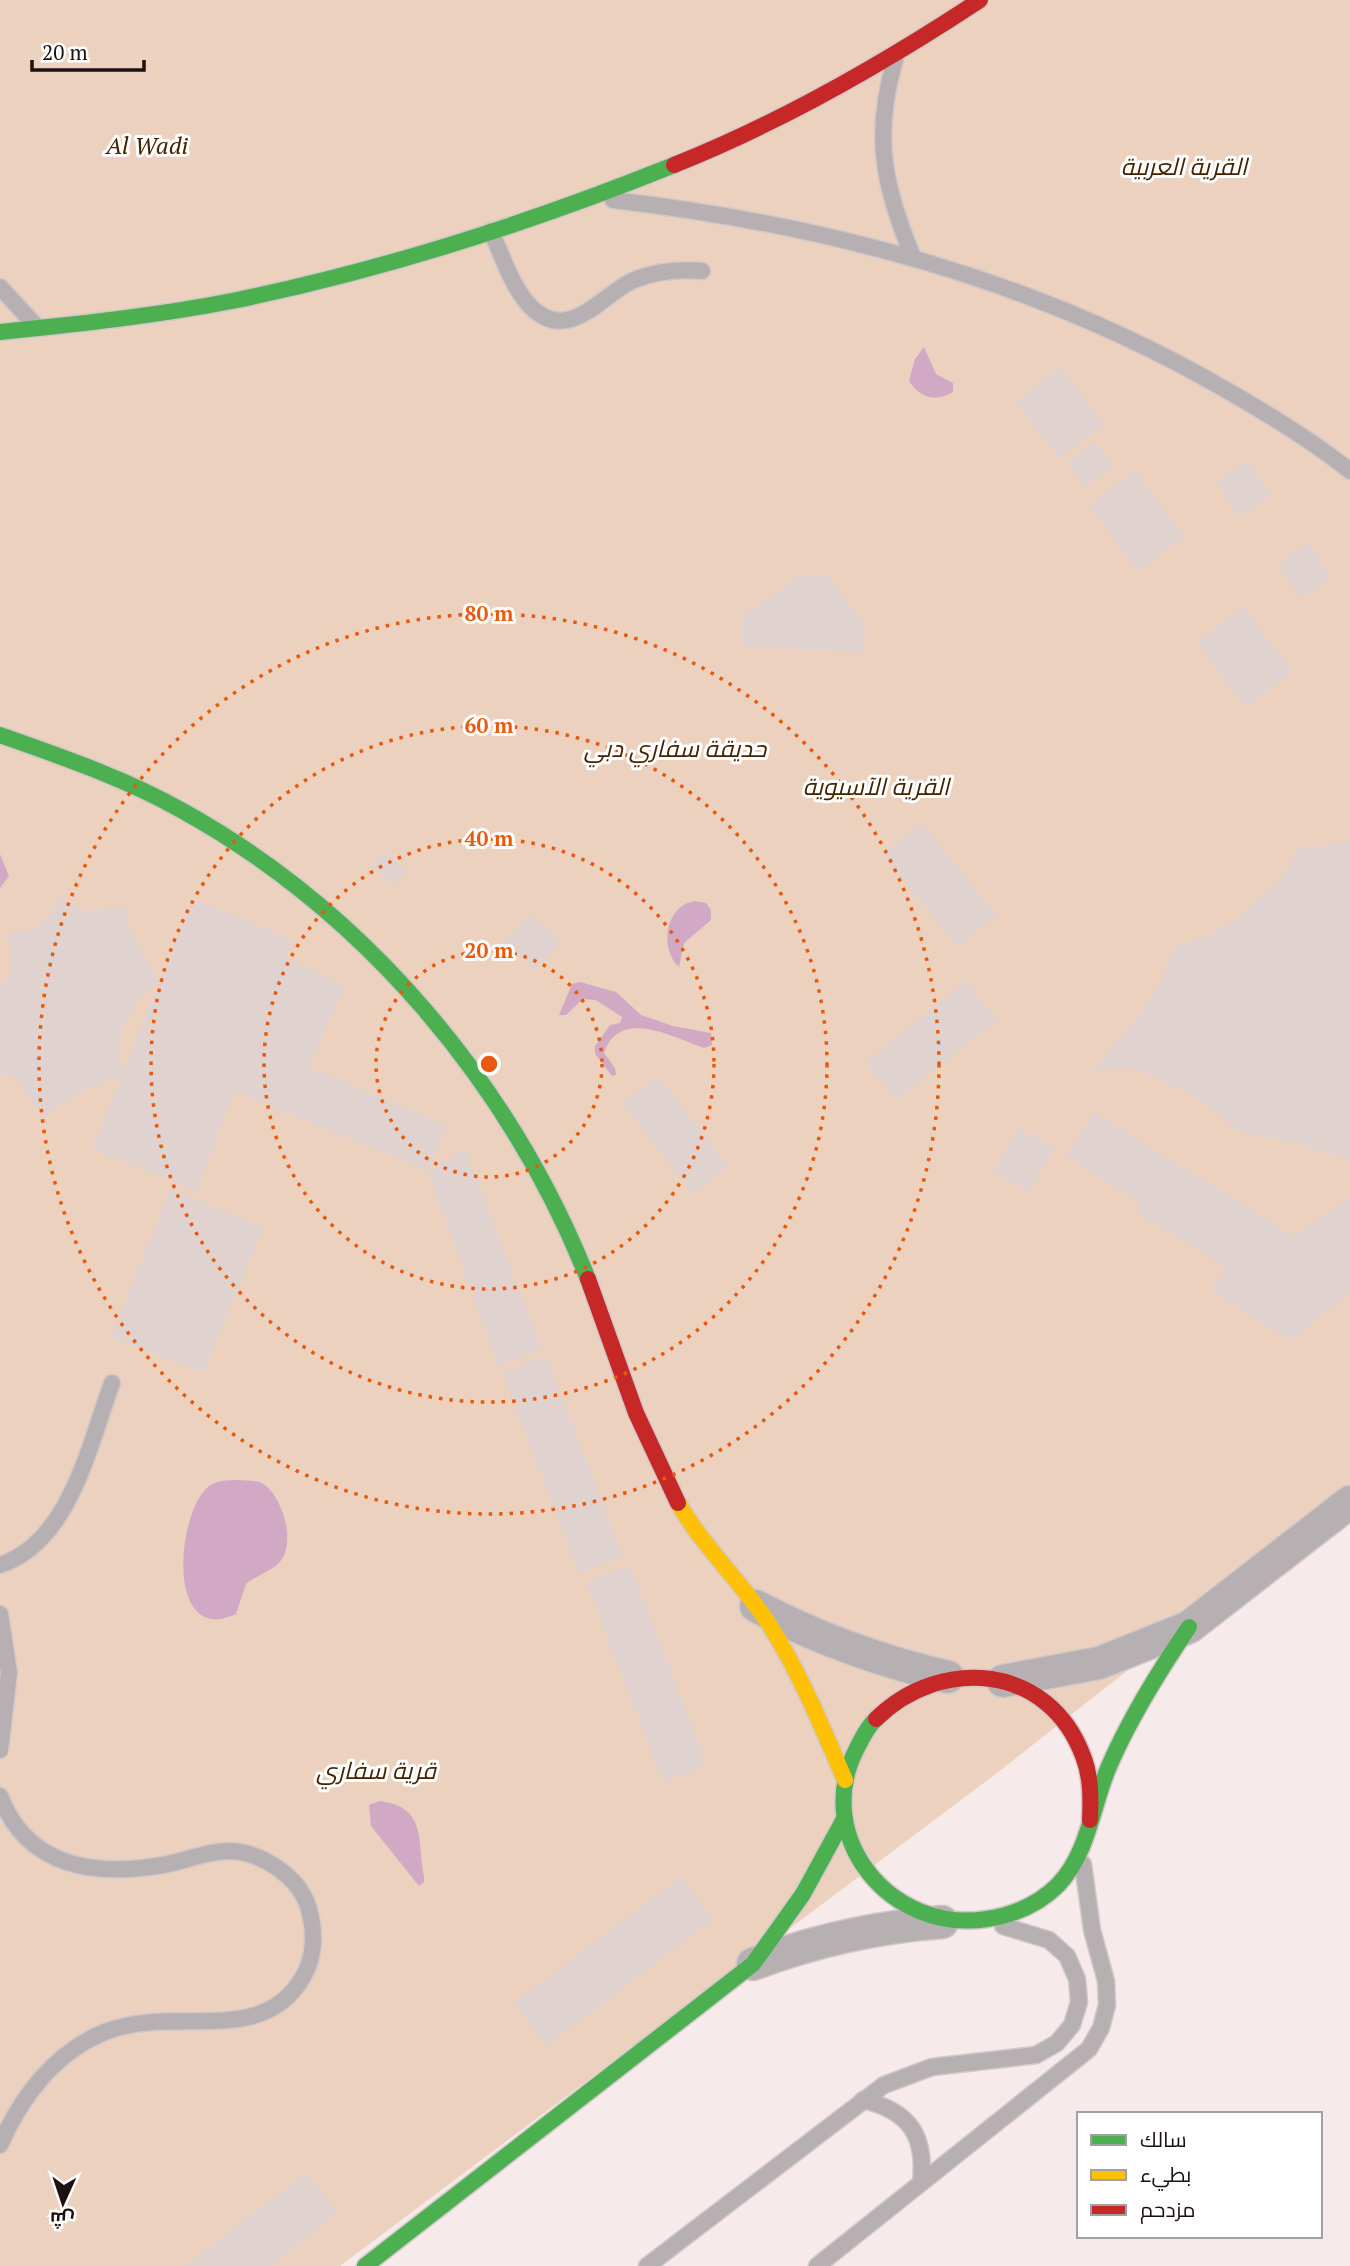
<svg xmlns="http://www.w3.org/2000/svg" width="1350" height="2266" viewBox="0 0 1350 2266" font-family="'PT Serif',Cairo,serif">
  <rect width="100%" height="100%" fill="#f7eaea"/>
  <polygon fill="#ecd1bf" points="0,0 1350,0 1350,1496 993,1776 340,2266 0,2266"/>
  <g fill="#d2a9c5">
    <path d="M924,347l12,27 17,9v9c-18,11 -34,5 -44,-11l6,-22z"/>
    <polygon points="0,854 9,876 0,888"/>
    <path d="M695,901l11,2 5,7v10l-27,23 -5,24c-20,-18 -14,-62 16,-66z"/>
    <path d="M580,982l36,10 25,23 32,11 38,7 1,12 -8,3c-31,-11 -85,-41 -100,5l11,15 1,7 -4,1 -17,-22v-8l15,-21 10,-2 2,-6 -26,-17 -13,-1 -17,16h-7l13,-31z"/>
    <path d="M240,1480c6,1 16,0 22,3 21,13 35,61 17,80 -5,6 -25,14 -33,21l-10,30c-69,32 -60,-93 -31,-124 8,-10 23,-10 35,-10z"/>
    <path d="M380,1801c47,6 37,39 44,75v6l-5,4 -48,-60 -2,-21z"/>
  </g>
  <g fill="#dfd2cf">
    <polygon points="1061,367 1104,424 1059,459 1016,402"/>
    <polygon points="1095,442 1113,467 1085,487 1067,462"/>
    <polygon points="1246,461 1271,496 1239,517 1216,482"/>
    <polygon points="1135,471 1185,536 1138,571 1089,506"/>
    <polygon points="1308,543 1332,578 1301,599 1277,564"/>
    <polygon points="800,575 827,576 865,624 864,653 740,646 742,617"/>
    <polygon points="1244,607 1293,672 1246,707 1197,642"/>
    <polygon points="922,823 997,915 958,947 883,855"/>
    <polygon points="1350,841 1350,1161 1296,1143 1237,1131 1213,1109 1186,1092 1134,1068 1093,1070 1133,1024 1155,992 1176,946 1210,935 1239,918 1288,871 1296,850"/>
    <polygon points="384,851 407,871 394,886 370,866"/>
    <polygon points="59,897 84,911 125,907 132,934 160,981 140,997 125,1022 117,1047 122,1074 160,981 193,899 293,940 286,958 345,985 309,1067 447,1125 428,1171 234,1091 197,1191 92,1149 122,1074 74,1095 43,1118 13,1076 0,1074 0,987 10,974 11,955 7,933 36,929 53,913"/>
    <polygon points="531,914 561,943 534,970 505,941"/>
    <polygon points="966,981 997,1020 896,1100 865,1062"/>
    <polygon points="659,1076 728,1167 692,1194 623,1103"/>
    <polygon points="1094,1112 1294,1236 1350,1197 1350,1293 1291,1340 1211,1291 1226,1268 1136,1212 1142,1203 1066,1156"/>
    <polygon points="1018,1128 1055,1148 1030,1192 994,1172"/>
    <polygon points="465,1149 542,1349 498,1366 428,1171"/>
    <polygon points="171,1188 263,1228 204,1373 111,1337"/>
    <polygon points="546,1356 623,1556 579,1573 502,1373"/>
    <polygon points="630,1565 707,1765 663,1782 586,1582"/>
    <polygon points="681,1877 714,1919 547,2046 514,2003"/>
    <polygon points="307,2172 338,2213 269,2266 185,2266"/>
  </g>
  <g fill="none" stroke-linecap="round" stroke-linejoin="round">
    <g stroke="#d3c8c8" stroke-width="19">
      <g id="lane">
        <path d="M895,60c-22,75 -12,125 18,197"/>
        <path d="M613,200c214,25 420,79 608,187 44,25 89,52 129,84"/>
        <path d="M491,231c11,24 21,57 40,76 38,38 71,-13 103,-27 23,-9 44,-11 68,-9"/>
        <polyline points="0,287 35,325"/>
        <path d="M0,1565c70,-23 89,-120 112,-182"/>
        <polyline points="0,1614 9,1673 0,1750"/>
        <path d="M0,1796c27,71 94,81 163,69 22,-4 44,-14 67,-14 31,1 68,25 78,55 7,24 8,49 -5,71 -42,72 -129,27 -198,55 -50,20 -84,65 -105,113"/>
        <path d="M863,2100c47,11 63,36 58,83"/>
        <polyline points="647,2266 884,2085 932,2067 1036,2055 1057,2043 1072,2025 1079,2002 1077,1979 1067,1956 1049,1940 1003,1926"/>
        <polyline points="817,2266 1089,2049 1101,2028 1107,2005 1106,1981 1092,1930 1083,1864"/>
      </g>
    </g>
    <g stroke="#d3c8c8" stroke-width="35">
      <g id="street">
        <path d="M756,1606c62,33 124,55 192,71"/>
        <polyline points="1003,1681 1099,1663 1189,1627 1350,1502"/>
        <path d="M753,1964c63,-24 123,-37 189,-42"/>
      </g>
    </g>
    <g stroke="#d3c8c8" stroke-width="19">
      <g id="fast">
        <path d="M0,332c78,-8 155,-16 232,-31 152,-31 298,-78 442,-136"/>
        <path d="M0,735c62,22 124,43 181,75 185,102 329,274 407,469"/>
        <path d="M876,1719c-10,9 -14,20 -20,31 -44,88 35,184 131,169 26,-4 52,-15 71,-34 31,-32 34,-81 52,-121 21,-48 49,-93 79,-137"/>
        <polyline points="365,2266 753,1964 803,1894 844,1819"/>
      </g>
    </g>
    <g stroke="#d3c8c8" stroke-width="19">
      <path id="slow" d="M678,1503c26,45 63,78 91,121 31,49 53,103 76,156"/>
    </g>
    <g stroke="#d3c8c8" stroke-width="19">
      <g id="jam">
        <path d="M674,165c108,-43 209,-101 306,-165"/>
        <polyline points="588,1279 636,1413 678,1503"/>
        <path d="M876,1719c65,-64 173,-55 207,37 8,20 8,42 7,64"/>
      </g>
    </g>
    <use href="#lane" stroke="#b7b0b2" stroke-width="16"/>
    <use href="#street" stroke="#b7b0b2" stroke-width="32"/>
    <use href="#fast" stroke="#4caf50" stroke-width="16"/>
    <use href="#slow" stroke="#ffc107" stroke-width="16"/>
    <use href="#jam" stroke="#c62828" stroke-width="16"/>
  </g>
  <g fill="none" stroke="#e8590c" stroke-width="3.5" stroke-dasharray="3.5 7">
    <circle cx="489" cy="1064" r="113"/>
    <circle cx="489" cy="1064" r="225"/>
    <circle cx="489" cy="1064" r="338"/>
    <circle cx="489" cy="1064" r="450"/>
  </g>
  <g text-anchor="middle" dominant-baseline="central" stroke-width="6" stroke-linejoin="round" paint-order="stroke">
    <g font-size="24" font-style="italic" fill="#432200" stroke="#fff">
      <text x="147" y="145">Al Wadi</text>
      <text x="1184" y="166">القرية العربية</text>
      <text x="675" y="748">حديقة سفاري دبي</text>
      <text x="876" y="786">القرية الآسيوية</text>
      <text x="376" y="1770">قرية سفاري</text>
    </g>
  </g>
  <circle cx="489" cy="1064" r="10" fill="#e8590c" stroke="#fff" stroke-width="3.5"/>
  <g font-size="21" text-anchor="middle" font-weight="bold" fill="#e8590c" stroke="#fff" stroke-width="6" stroke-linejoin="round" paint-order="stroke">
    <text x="489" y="621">80 m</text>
    <text x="489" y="733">60 m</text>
    <text x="489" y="846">40 m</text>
    <text x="489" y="958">20 m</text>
  </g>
  <rect x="1077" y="2112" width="245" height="126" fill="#ffffff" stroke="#a59f9f" stroke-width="2"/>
  <rect x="1091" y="2135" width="35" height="10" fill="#4caf50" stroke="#a59f9f" stroke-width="2"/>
  <text x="1140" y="2147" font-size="21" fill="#1d1010">سالك</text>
  <rect x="1091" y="2170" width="35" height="10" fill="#ffc107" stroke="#a59f9f" stroke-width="2"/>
  <text x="1140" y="2182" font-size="21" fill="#1d1010">بطيء</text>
  <rect x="1091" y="2205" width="35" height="10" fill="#c62828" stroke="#a59f9f" stroke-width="2"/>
  <text x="1140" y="2217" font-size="21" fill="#1d1010">مزدحم</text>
  <g transform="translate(63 2203) rotate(183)" stroke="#ffffff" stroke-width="5" paint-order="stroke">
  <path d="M0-5L12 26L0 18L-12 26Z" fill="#1d1010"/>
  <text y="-10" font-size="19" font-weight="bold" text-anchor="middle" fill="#1d1010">ش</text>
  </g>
  <path d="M32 60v10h112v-10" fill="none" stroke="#1d1010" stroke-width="3.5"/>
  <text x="42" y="60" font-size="21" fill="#1d1010" stroke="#ffffff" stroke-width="5" paint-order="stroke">20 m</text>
</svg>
